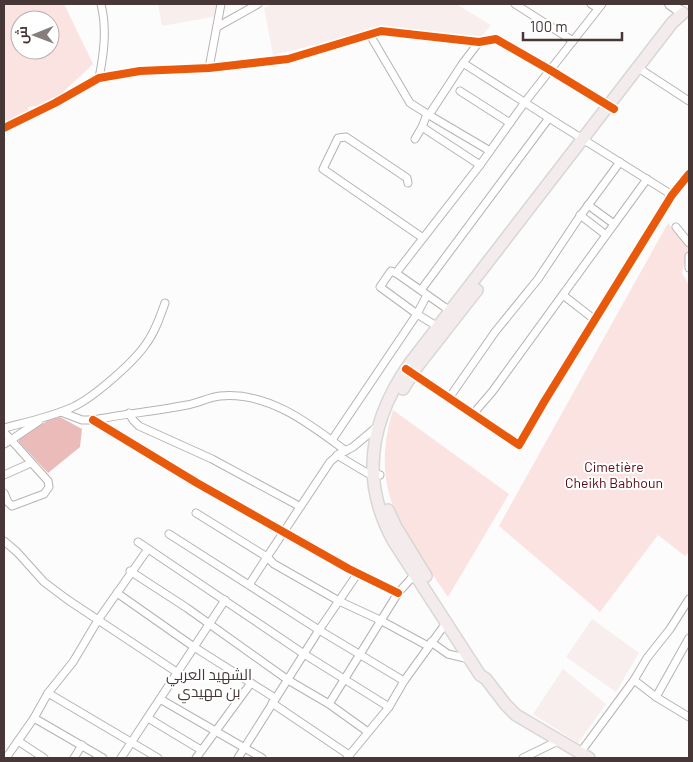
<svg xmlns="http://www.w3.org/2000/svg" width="693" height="762" viewBox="0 0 693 762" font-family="Barlow,Cairo,sans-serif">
  <rect width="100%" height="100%" fill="#fcfcfc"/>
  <g fill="#f9eeee">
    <polygon points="158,4 219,4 218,16 162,26"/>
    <polygon points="273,4 456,4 491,25 481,37 420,31 381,29 273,55 264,8"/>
    <polygon points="592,619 639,653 616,692 566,657"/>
    <polygon points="563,669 606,704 578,743 533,714"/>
  </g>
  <g fill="#fbe3e2" fill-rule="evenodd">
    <path d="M4,4h60l29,60 -32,30 -21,12 -12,1v5l-24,11zM20,20h30v30h-30z"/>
    <polygon points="668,223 688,248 682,273 689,285 689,552 685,556 658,535 600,612 499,526"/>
    <path d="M393,410l116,84 -61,103c-44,-65 -80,-104 -55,-187z"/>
  </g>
  <polygon fill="#ebbbba" points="60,417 82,429 80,447 48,473 19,442 19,439 50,419"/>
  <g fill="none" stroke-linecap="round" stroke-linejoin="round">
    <g stroke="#b8b2b2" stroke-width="9">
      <g id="minor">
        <polyline points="515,4 573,41"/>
        <polyline points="591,4 598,8"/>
        <polyline points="217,27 258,4"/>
        <polyline points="370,35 410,103 429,115 463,63 549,118"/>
        <polyline points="463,63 479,42"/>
        <polyline points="209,68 221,4"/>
        <polyline points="643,71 689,101"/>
        <path d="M99,78c5,-25 8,-49 2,-74"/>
        <polyline points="460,91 510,123"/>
        <polyline points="429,115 490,151"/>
        <polyline points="422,127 480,165"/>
        <polyline points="4,128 55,103 99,78 140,71 209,68 288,59 381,31 479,42 496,39 550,70 614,109"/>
        <polyline points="415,139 422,127 427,114"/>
        <polyline points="408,183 407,178 346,137 338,138 323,169 423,238"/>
        <polyline points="588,205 614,224"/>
        <polyline points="580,215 606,235"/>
        <polyline points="676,227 689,243"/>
        <polyline points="689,256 689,268"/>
        <polyline points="396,273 453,313"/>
        <polyline points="421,290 549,118 672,195"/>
        <polyline points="563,295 595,320"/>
        <polyline points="438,327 417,314 380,287 391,271 396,273 480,165 525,102 602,4"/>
        <polyline points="410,372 519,445 544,402 672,195 689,174"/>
        <polyline points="449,398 495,332 538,279 578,219 620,162"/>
        <path d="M61,412l21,8h11c32,-6 63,-9 94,-15 12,-2 22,-8 33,-9 48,-5 90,28 126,55"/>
        <polyline points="129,413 133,420 139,426 212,459 299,506"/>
        <polyline points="473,414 492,392 647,179"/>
        <polyline points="93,420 197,483 349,569 398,593"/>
        <path d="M4,428c23,-6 47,-11 69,-21 21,-10 60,-44 73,-63 9,-12 14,-27 19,-41"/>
        <polyline points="4,432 48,481 49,487 44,494 12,506 8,502 4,493"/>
        <polyline points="332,440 417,314 427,295"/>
        <polyline points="4,444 11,440 39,421"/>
        <polyline points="337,455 367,473 380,475"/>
        <polyline points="4,475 31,463"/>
        <polyline points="196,513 267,557 330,462 339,454 353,447 378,426"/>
        <polyline points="169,534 319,630 404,681"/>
        <polyline points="4,541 17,552 44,582 68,600 178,673"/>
        <polyline points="138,542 304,654 389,707"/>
        <polyline points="130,571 187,608 288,680 329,704 368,732"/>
        <polyline points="249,585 267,557 274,564 339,601 380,620 428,646"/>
        <polyline points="117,593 194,647 275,698"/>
        <polyline points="431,642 448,654 469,659"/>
        <polyline points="634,680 656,697 689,717"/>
        <polyline points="48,693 158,758"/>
        <polyline points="656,697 689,638"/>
        <polyline points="160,699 262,758"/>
        <polyline points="272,703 349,755"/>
        <polyline points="329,704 398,593 416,573"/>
        <polyline points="34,718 103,758"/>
        <polyline points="148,718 201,750"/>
        <polyline points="18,741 44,758"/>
        <polyline points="580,753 634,680 647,658 670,629 689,599"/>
        <polyline points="6,758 34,718 48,693 73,662 98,620 148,549"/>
        <polyline points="74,758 82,745"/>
        <polyline points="121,758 225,600"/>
        <polyline points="196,758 251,683"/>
        <polyline points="238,758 319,630 358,573"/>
        <polyline points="347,758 389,707 404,681 446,623"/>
        <polyline points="523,758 560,740"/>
      </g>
    </g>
    <g stroke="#b8b2b2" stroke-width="12">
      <polyline id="secondary" points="670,4 683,13"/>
    </g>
    <g stroke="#d9d6d6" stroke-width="14">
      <g id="primary">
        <polyline points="403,389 416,368 477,290"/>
        <polyline points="388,510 396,527 426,576"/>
        <path d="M589,758l-73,-43 -10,-10 -20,-26 -6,-4 -86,-133c-35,-62 -24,-122 16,-179l262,-340 11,-10"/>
      </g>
    </g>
    <use href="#minor" stroke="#fff" stroke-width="7"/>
    <use href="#secondary" stroke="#fff" stroke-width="10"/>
    <use href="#primary" stroke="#f4ecec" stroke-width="11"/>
    <g stroke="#fff" stroke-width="11">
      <g id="cycleway">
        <polyline points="4,128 55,103 99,78 140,71 209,68 288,59 381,31 479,42 496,39 550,70 614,109"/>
        <polyline points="406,369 519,445 544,402 672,195 689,174"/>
        <polyline points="93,420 197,483 349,569 398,593"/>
      </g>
    </g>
    <use href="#cycleway" stroke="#e8590c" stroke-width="8"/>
  </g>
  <g text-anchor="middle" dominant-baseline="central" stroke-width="4" stroke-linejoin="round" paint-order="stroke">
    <g font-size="14" fill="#590712" stroke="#fff">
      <text x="614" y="466">Cimetière<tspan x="614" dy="16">Cheikh Babhoun</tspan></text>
    </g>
    <g font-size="15" fill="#473837" stroke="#fff">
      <text x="209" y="674">الشهيد العربي<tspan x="209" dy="17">بن مهيدي</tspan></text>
    </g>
  </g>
  <rect width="693" height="762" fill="none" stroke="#473837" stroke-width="10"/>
  <g transform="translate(35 35) rotate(269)"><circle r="24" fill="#ffffff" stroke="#b5afaf"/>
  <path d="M0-4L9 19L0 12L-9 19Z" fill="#867d7c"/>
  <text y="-8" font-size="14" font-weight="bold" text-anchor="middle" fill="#473837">ش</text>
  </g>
  <path d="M523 32v8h99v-8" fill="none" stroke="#473837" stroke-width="2.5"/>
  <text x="530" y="32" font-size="15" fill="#473837" stroke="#ffffff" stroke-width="4" paint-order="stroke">100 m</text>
</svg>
